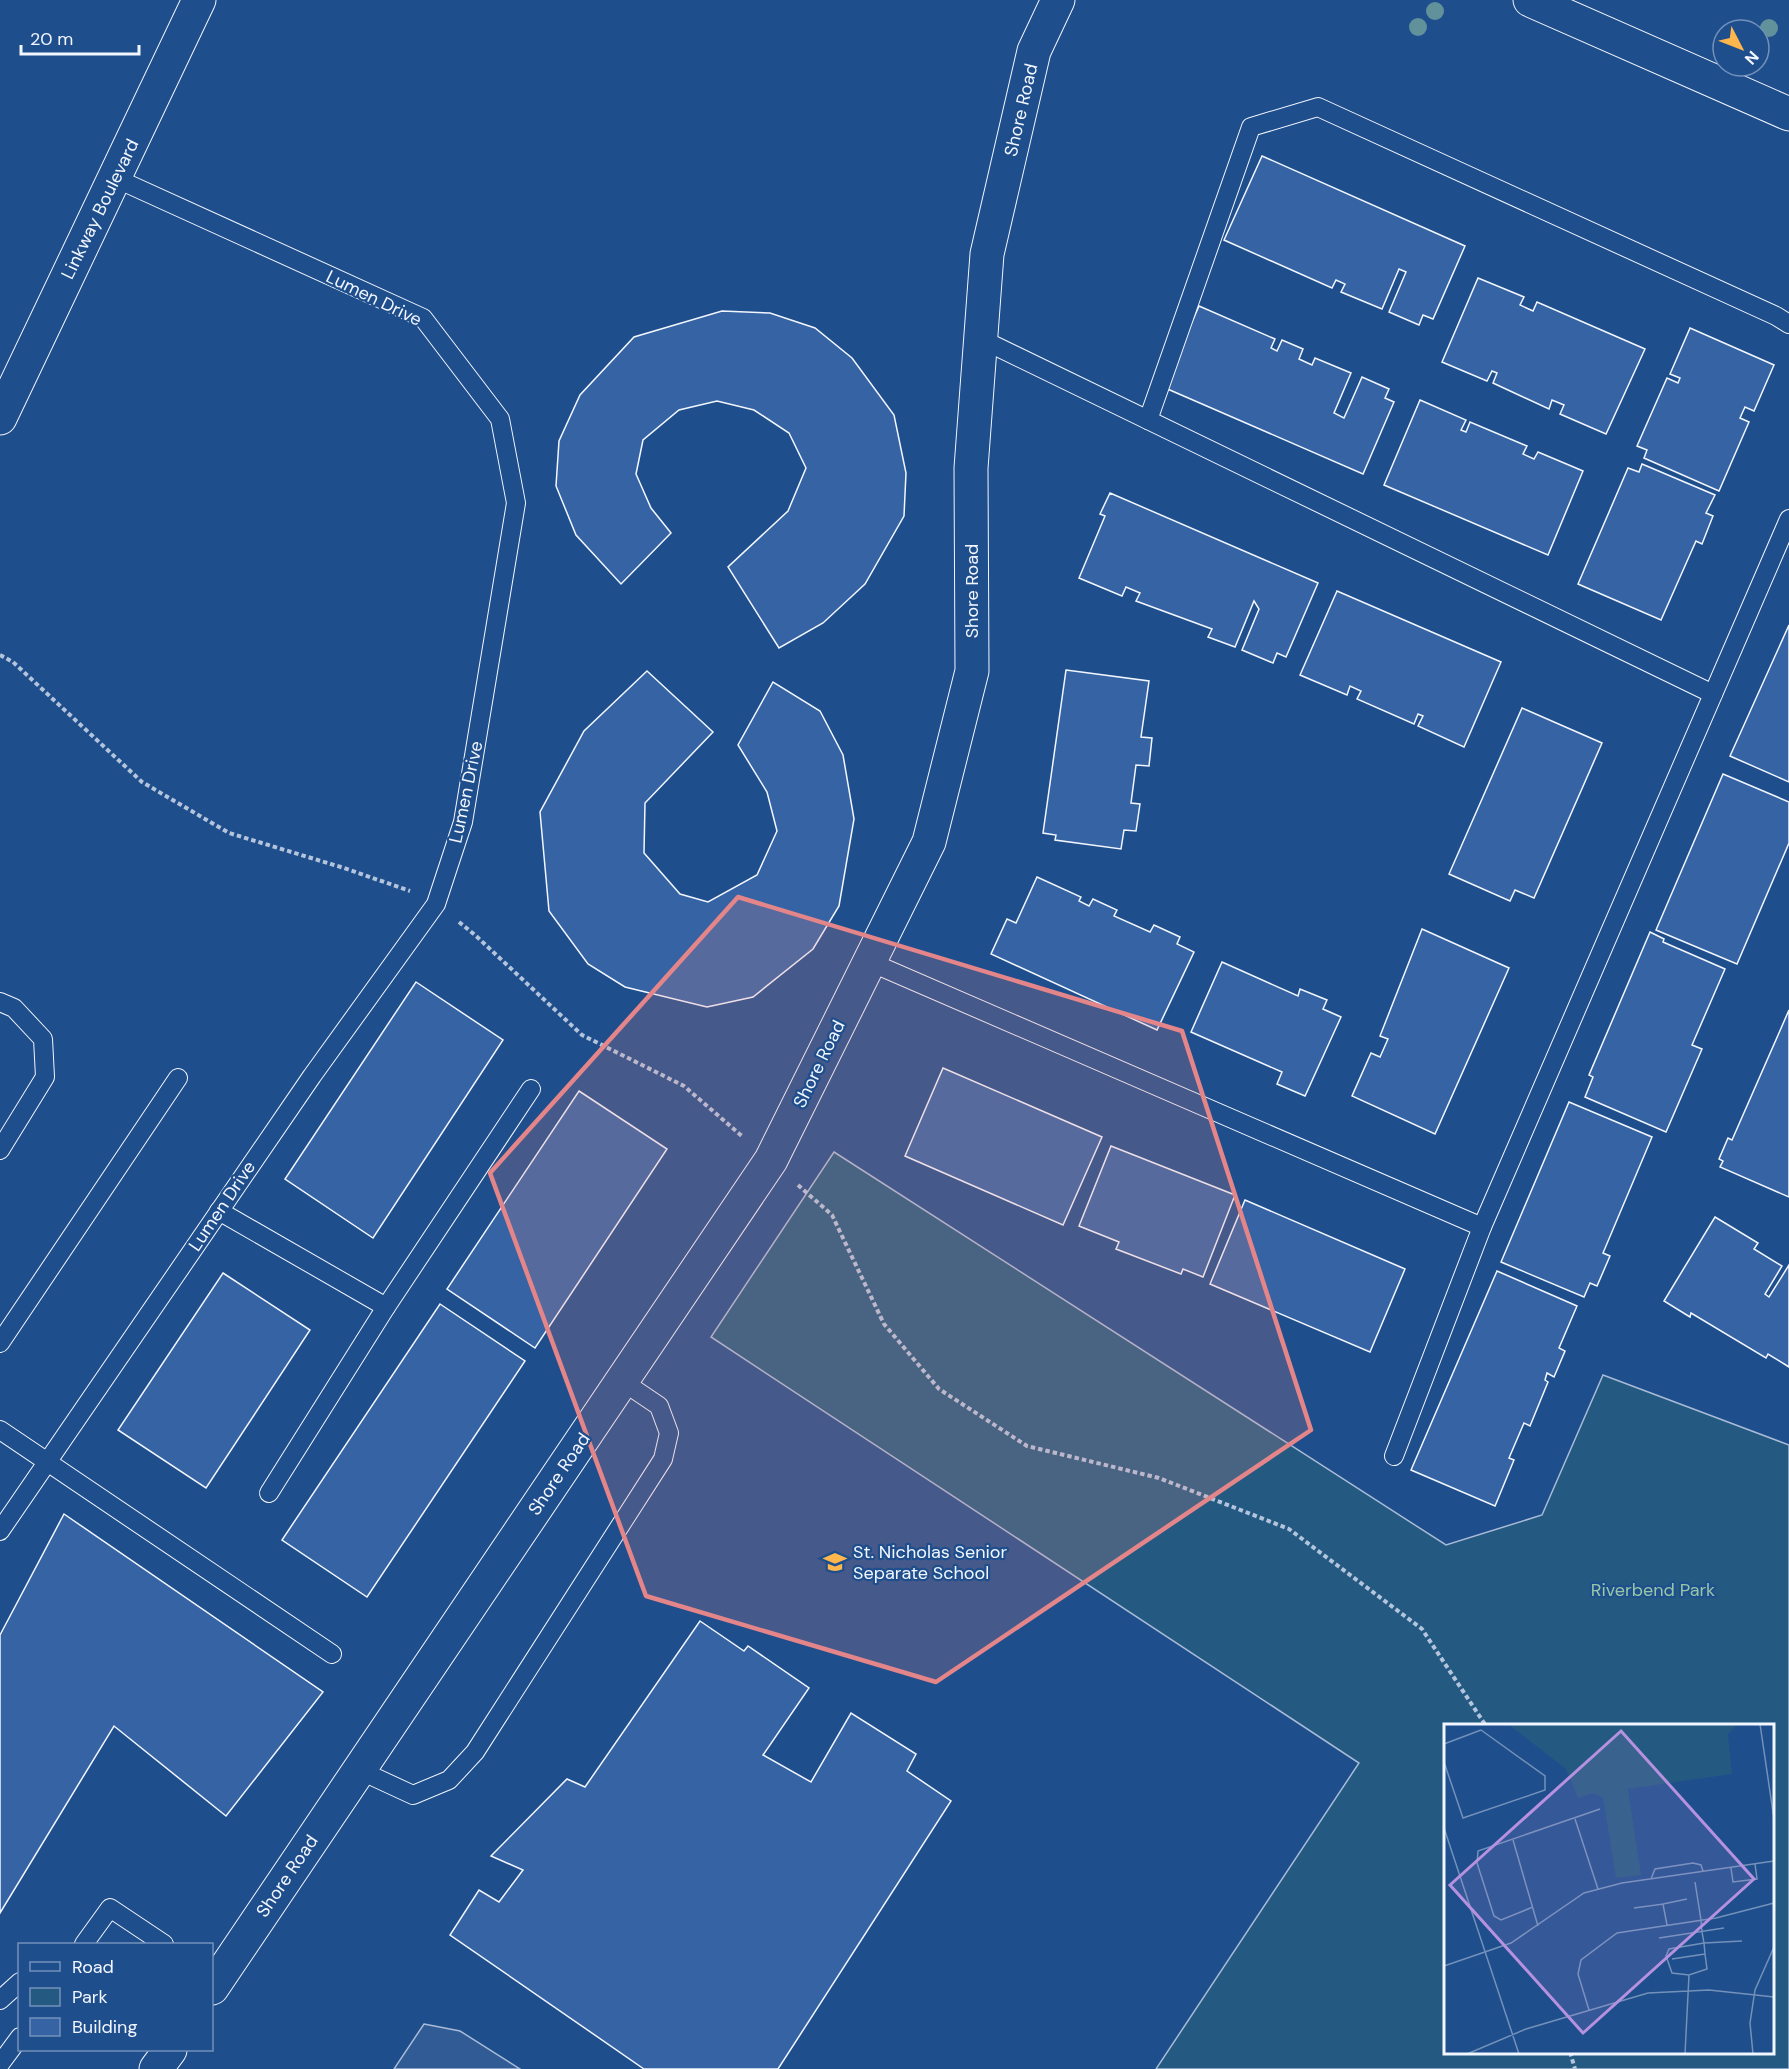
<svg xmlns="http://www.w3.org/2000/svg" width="1789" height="2069" viewBox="0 0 1789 2069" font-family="'DM Sans',sans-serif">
  <rect width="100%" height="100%" fill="#1f4e8c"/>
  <path fill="#245a82" stroke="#a8bbd7" stroke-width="1.5" fill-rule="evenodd" d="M834,1152l612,393 96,-30 61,-140 186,70v624h-633l203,-306 -648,-426zM1446,1726h326v326h-326z"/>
  <polygon fill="#305b95" stroke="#a8bbd7" stroke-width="1.5" points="424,2024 460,2031 520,2069 394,2069"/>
  <g fill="#3563a3" stroke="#f2f6ff" stroke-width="1.5">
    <polygon points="1262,156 1465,246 1433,319 1423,315 1419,325 1389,312 1406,272 1399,269 1382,309 1341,292 1345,284 1336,280 1332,288 1224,240"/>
    <polygon points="1478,278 1524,297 1520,305 1533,311 1537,302 1645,349 1606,434 1560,414 1564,405 1552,400 1549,409 1493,383 1497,373 1492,371 1487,381 1442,362"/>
    <polygon points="1199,306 1275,339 1271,348 1277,351 1282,340 1303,349 1299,359 1312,365 1315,358 1351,373 1334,413 1344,418 1362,377 1389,389 1385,398 1394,402 1363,474 1163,387"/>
    <polygon points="722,311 770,313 815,328 852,358 894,415 906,473 904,516 865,584 823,623 779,648 728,567 788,511 806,468 789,433 754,410 717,401 679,410 643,440 636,474 651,508 671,533 621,584 576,535 556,486 559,441 580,395 634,337"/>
    <polygon points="1690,328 1774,365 1754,411 1745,407 1740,418 1749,422 1719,491 1644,458 1647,450 1637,446 1667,378 1678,383 1680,378 1670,374"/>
    <polygon points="1420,400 1466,420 1461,430 1466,432 1470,422 1527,446 1523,454 1534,459 1538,452 1583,471 1548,555 1384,485"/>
    <polygon points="1642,464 1715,495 1706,513 1713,516 1702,544 1696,541 1661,620 1578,584 1628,468 1639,472"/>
    <polygon points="1110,493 1318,583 1286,657 1277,653 1273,663 1242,650 1259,609 1254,601 1235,647 1208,637 1212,629 1136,601 1140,593 1126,587 1122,596 1079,578 1105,516 1100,514"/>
    <polygon points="1337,591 1501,662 1464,747 1418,726 1423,716 1418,714 1414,724 1357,699 1361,691 1350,686 1347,695 1300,675"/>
    <polygon points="1789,625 1789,782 1730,756"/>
    <polygon points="1066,670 1149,681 1141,737 1152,738 1149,766 1136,765 1131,803 1140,804 1136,831 1124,830 1121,849 1055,840 1056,835 1043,833"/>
    <polygon points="647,671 713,732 645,803 644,853 680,894 708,902 757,875 777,831 767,792 738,745 773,682 820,711 843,755 854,819 839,906 813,949 753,997 707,1007 625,987 588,964 549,911 540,812 584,731"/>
    <polygon points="1522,708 1602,743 1534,898 1515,890 1510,901 1449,874"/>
    <polygon points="1723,774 1789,802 1789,843 1737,964 1656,930"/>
    <polygon points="1037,877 1081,897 1079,901 1089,906 1093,899 1117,910 1114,916 1150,932 1154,925 1180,937 1177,944 1194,952 1157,1030 991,954 1007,919 1016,923"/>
    <polygon points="1422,929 1509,968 1435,1134 1352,1096 1371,1053 1380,1057 1388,1039 1380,1036"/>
    <polygon points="1650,932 1664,939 1663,942 1725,969 1692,1045 1702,1049 1666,1132 1585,1097 1593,1077 1589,1075"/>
    <polygon points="1222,962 1298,996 1300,989 1327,1000 1323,1009 1341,1017 1305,1096 1277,1084 1282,1072 1191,1032"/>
    <polygon points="416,982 503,1040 373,1238 285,1179"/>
    <polygon points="1789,1010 1789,1197 1720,1167 1723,1161 1719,1159 1728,1138 1732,1140"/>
    <polygon points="943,1068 1102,1137 1063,1225 905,1156"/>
    <polygon points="579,1091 667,1149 535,1348 447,1289"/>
    <polygon points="1569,1102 1652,1137 1603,1253 1610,1256 1597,1286 1590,1283 1584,1297 1501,1262"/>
    <polygon points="1111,1146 1235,1195 1203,1277 1183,1269 1181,1274 1116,1249 1119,1242 1079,1226"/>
    <polygon points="1245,1200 1405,1269 1370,1352 1210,1284"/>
    <polygon points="1715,1217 1758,1243 1754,1249 1782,1266 1765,1294 1769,1297 1789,1265 1789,1367 1768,1354 1766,1358 1691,1313 1690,1317 1664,1301"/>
    <polygon points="1497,1271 1577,1306 1559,1348 1565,1351 1554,1377 1547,1373 1545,1380 1548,1382 1530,1426 1524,1423 1509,1458 1514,1460 1495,1506 1411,1470"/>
    <polygon points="223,1273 310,1330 206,1488 118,1430"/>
    <polygon points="440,1304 525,1361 367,1597 282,1540"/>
    <polygon points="64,1514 323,1692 226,1816 114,1726 0,1913 0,1635"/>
    <polygon points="700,1621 744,1651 748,1646 809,1688 763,1755 811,1782 851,1713 916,1754 907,1771 951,1801 778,2069 644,2069 450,1935 479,1890 499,1902 523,1870 491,1856 567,1779 585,1787"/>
  </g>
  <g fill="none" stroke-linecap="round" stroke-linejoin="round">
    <g stroke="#f2f6ff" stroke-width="20">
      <g id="service">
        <polyline points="981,339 1713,694"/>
        <polyline points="1148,420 1251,127 1318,107 1776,316 1789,324"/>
        <polyline points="870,962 1482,1227"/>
        <polyline points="0,1002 14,1008 43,1039 45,1077 0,1150"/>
        <polyline points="219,1211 386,1307 531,1089"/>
        <polyline points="0,1343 178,1078"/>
        <polyline points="0,1430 332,1654"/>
        <polyline points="1394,1456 1482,1227 1789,519"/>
        <polyline points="269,1493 386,1307"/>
        <polyline points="0,1531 312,1076 436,904 463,822 516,503 500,419 423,318 115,178"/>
        <polyline points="359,1770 413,1795 449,1780 475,1752 663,1459 669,1433 659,1406 622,1381"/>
        <polyline points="84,1944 110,1908 164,1944"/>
        <polyline points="0,2000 20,1982"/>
        <polyline points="0,2064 20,2037"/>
      </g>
    </g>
    <g stroke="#f2f6ff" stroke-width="35">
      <polyline id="minor" points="0,418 199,0"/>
    </g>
    <g stroke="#f2f6ff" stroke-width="35">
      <g id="tertiary">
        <polyline points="1530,0 1789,114"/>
        <polyline points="212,1988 771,1160 929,842 972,671 971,468 987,254 1034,51 1058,0"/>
        <polyline points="156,2069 170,2050"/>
      </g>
    </g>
    <g stroke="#b3c4dc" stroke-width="4" stroke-dasharray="4.5 3" stroke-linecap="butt">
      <polyline points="0,655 13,662 142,782 229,833 344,868 410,891"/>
      <polyline points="459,922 475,935 582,1035 684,1086 743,1137"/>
      <polyline points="798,1185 832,1215 884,1324 939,1389 1027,1446 1159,1478 1289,1529 1422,1629 1486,1726"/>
      <polyline points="1570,2052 1575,2069"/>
    </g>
    <use href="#service" stroke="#1f4e8c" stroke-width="18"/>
    <use href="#minor" stroke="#1f4e8c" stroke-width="33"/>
    <use href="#tertiary" stroke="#1f4e8c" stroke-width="33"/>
  </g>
  <g fill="#61919a">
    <circle cx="1435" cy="11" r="9"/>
    <circle cx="1418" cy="27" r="9"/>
    <circle cx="1769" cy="28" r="9"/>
  </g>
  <path fill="#e38589" fill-opacity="0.2" stroke="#e38589" stroke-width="4.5" stroke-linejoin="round" d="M738,897l444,134 129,399 -375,252 -290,-86 -156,-423z"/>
  <defs>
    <g id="school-bare" transform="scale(1.8)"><path d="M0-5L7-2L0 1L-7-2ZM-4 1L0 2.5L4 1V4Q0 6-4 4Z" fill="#ffb74d" stroke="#1f4e8c" stroke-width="2.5" paint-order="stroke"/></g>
  </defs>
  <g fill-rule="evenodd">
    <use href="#school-bare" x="835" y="1562"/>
  </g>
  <g text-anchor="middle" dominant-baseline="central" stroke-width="4.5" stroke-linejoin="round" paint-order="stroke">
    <g font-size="18" fill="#f2f6ff" stroke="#1f4e8c">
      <text transform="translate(1021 110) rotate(-77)">Shore Road</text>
      <text transform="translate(100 209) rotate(-64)">Linkway Boulevard</text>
      <text transform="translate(374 298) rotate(26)">Lumen Drive</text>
      <text transform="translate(972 591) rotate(-90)">Shore Road</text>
      <text transform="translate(466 792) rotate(-78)">Lumen Drive</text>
      <text transform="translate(819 1064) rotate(-64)">Shore Road</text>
      <text transform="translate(222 1206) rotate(-56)">Lumen Drive</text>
      <text transform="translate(559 1474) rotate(-56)">Shore Road</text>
      <text transform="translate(287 1876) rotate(-56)">Shore Road</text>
    </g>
    <g font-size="18" fill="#f2f6ff" stroke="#1f4e8c" text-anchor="start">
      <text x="853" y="1552">St. Nicholas Senior<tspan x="853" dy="21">Separate School</tspan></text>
    </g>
    <g font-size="18" fill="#97c8a6" stroke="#1f4e8c">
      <text x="1653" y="1590">Riverbend Park</text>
    </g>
  </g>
  <g transform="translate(1444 1724)">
    <rect width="330" height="330" fill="#1f4e8c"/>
    <path d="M64,0h230l-10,10 4,40 -104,15 13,86 -25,3 -13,-80 -9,-5 -16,5 -12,-29z" fill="#245a82"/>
    <path fill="none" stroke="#7391ba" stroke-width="1.5" d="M316,0l14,95M0,20l37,-14M0,38l19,56 82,-28v-14l-64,-46M131,95l23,70M0,104l75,226M69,116l25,86M287,144l2,14 24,-3 -2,-15M207,155l4,-10 38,-6 8,2 2,6M251,158l6,38 1,12 2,11 1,11 2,15 -18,6 -17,-2 -6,-17 3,-7 35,-6 38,-2M219,180l24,-5M89,183l-32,13 -7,-4 -17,-53 1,-12 122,-42M190,184l29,-4 4,21M215,214l65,-10M228,235l33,-5M0,242l67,-23 73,-50 38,-10 152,-22M145,286l-11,-36 3,-14 36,-27 99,-15 58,-15M23,330l59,-25 122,-36 61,-3 65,7M241,330l4,-79M309,330l-3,-31 5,-33 19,-43"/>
    <path fill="#b691df" fill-opacity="0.15" stroke="#b691df" stroke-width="3" d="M177,7l133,148 -171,154 -133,-148z"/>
    <rect width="330" height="330" fill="none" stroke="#f2f6ff" stroke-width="3"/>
  </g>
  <rect x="18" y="1943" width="195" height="108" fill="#1f4e8c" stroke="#7391ba" stroke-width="1.5"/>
  <rect x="30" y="1962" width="30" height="9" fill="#1f4e8c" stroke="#7391ba" stroke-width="1.5"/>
  <text x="72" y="1973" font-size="18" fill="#f2f6ff">Road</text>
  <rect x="30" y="1988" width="30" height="18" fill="#245a82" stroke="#7391ba" stroke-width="1.5"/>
  <text x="72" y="2003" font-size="18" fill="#f2f6ff">Park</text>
  <rect x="30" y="2018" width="30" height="18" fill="#3563a3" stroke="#7391ba" stroke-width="1.5"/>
  <text x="72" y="2033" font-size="18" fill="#f2f6ff">Building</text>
  <g transform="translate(1741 48) rotate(132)"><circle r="28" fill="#1f4e8c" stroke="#7391ba" stroke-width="1.5"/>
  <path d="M0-4.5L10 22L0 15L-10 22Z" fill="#ffb74d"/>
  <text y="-9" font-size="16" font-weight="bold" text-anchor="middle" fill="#f2f6ff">N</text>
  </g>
  <path d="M21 45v9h118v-9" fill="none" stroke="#f2f6ff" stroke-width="3"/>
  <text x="30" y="45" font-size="18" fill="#f2f6ff" stroke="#1f4e8c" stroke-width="4.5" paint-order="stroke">20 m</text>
</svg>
